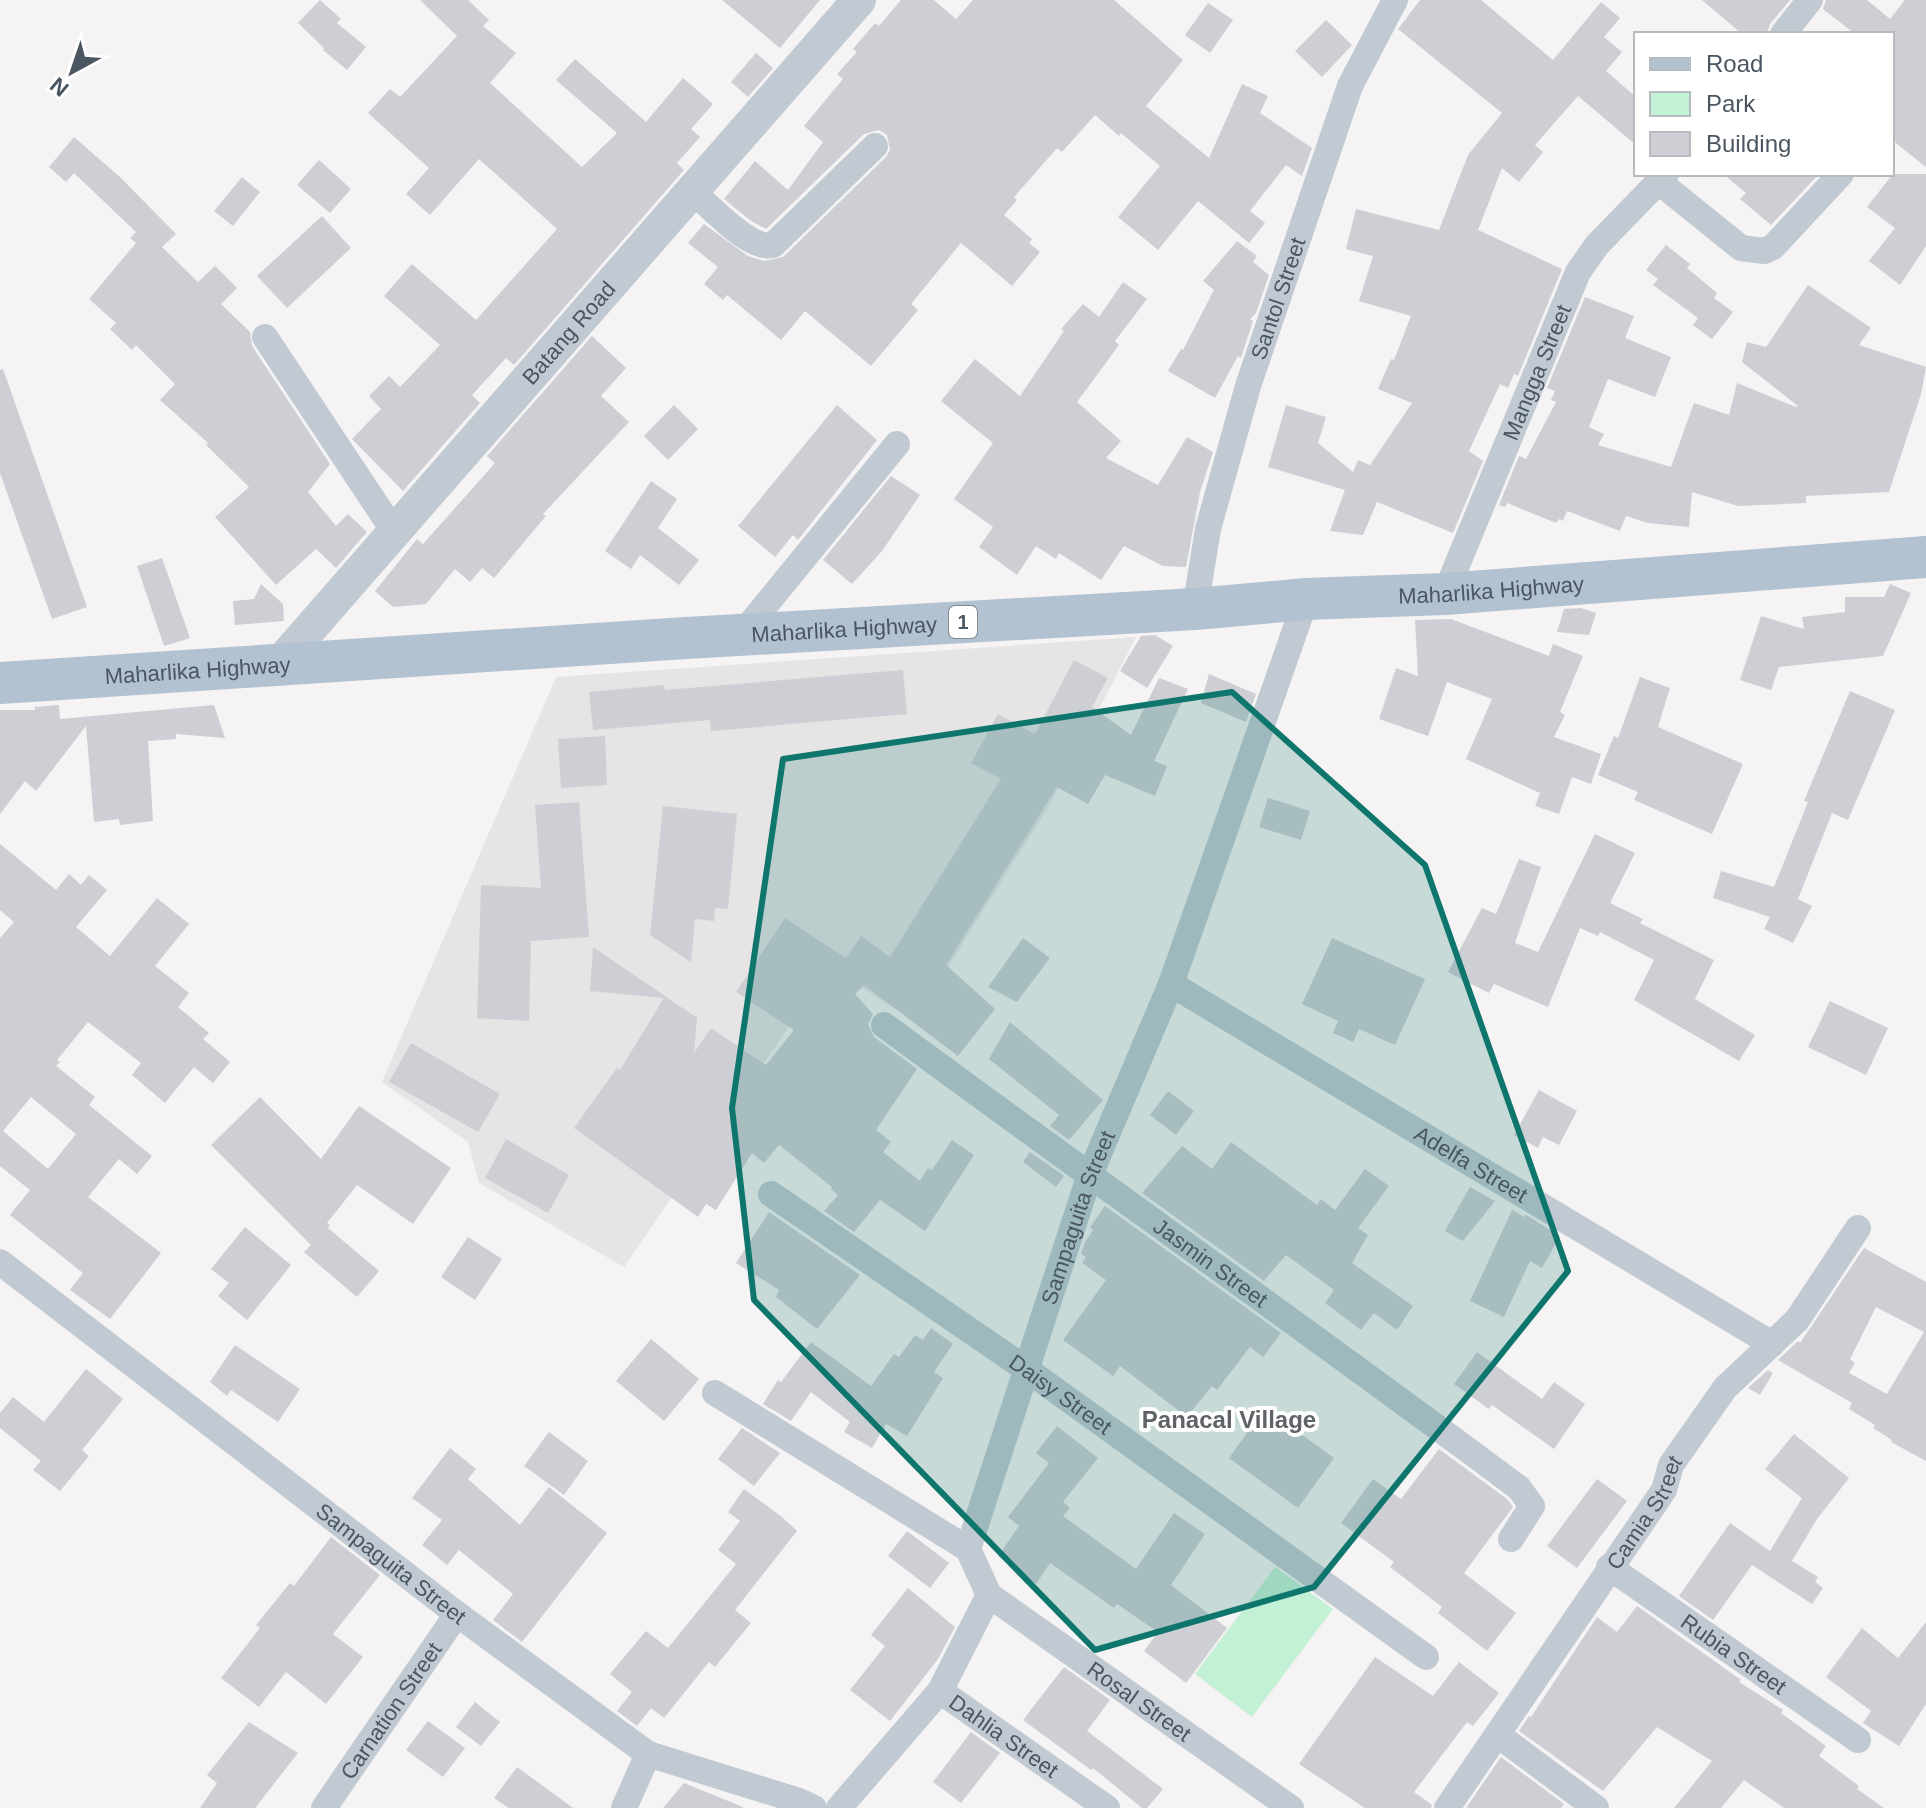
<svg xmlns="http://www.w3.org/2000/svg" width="1926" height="1808" viewBox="0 0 1926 1808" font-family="Helvetica,sans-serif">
  <rect width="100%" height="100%" fill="#f5f3f3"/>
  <polygon fill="#e6e4e5" points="1136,637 1049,806 914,1021 830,967 624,1267 479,1183 468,1142 382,1082 556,677"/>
  <polygon fill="#c3f1d5" points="1275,1567 1333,1609 1252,1717 1195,1674"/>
  <g fill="#cdcfd5" fill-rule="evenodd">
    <polygon points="320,0 341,19 337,23 366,47 347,70 323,50 324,48 298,23"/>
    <polygon points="420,0 468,0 489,20 483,26 516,53 490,83 582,167 617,133 556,80 575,59 646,122 683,78 713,104 691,129 700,137 677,163 684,170 514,365 506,358 472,395 480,403 403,491 352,439 381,409 369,396 389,376 400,387 440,345 384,296 412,264 476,320 557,229 479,159 430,215 406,194 429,168 368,113 390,89 400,97 457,36"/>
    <polygon points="722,0 820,0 780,48"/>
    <polygon points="901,0 934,0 956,19 973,0 1114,0 1183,60 1146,106 1209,158 1242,84 1268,96 1260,113 1312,148 1302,176 1286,165 1250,211 1265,223 1249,243 1198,201 1158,250 1118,217 1160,166 1121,133 1119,136 1095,115 1062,152 1057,148 1014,197 1017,200 1004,215 1032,239 1029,243 1040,252 1012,286 961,243 911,304 918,310 871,366 805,311 781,340 727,295 723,300 704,284 718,267 688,243 704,224 748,256 764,261 783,257 886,157 890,150 887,135 879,130 864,134 766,229 751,221 724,199 755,161 788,190 823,142 804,126 843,79 837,74 857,52 853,49 875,23 879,26"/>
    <polygon points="1420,0 1481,0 1553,60 1601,2 1620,18 1604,37 1622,52 1606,71 1636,97 1636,145 1578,96 1535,145 1543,152 1519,182 1502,168 1478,230 1562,269 1518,376 1514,374 1508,388 1500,384 1469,451 1483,461 1453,533 1377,502 1363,535 1330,531 1345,490 1268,467 1286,405 1326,417 1318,443 1353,472 1358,460 1370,465 1412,403 1378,389 1391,359 1394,360 1411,316 1359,301 1373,256 1346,249 1356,209 1439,230 1468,155 1502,113 1398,29"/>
    <polygon points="1702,0 1790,0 1770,24 1767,34 1742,34"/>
    <polygon points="1826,0 1867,0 1890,19 1905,0 1926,0 1926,167 1892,140 1892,34 1855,34 1823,9"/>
    <polygon points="1208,3 1233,20 1210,53 1185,35"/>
    <polygon points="1326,20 1352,45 1322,77 1295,51"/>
    <polygon points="756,53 773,68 748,97 731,82"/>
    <polygon points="74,137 121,178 176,234 162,247 198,282 215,266 237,288 221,304 250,332 252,346 330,464 308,492 336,526 348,514 367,532 336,568 316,549 276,585 215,517 249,487 206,445 208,443 160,400 175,384 136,345 132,350 110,329 116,323 89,299 136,243 130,238 136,232 74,173 66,182 49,167"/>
    <polygon points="319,160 351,189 330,213 297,185"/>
    <polygon points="1723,174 1819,174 1771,225 1740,199 1746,193"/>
    <polygon points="1893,174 1926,174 1926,246 1900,285 1869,261 1895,228 1867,207"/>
    <polygon points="242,177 260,192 233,226 214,211"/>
    <polygon points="322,216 351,248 287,308 257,276"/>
    <polygon points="1237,241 1257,256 1253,262 1269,275 1256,313 1250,319 1253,321 1241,358 1238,356 1215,398 1168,371 1181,349 1183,350 1214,290 1203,281"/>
    <polygon points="1666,245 1690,264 1687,268 1717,293 1714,298 1733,312 1712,339 1693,325 1698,318 1653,285 1658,279 1646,270"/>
    <polygon points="1123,282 1147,299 1115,341 1119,345 1077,402 1121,441 1106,458 1158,485 1187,437 1213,452 1200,492 1186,567 1163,566 1124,546 1101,580 1059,553 1056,559 1036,546 1017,575 979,547 993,527 954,499 993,443 941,401 975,359 1020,396 1064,331 1061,329 1083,304 1099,317"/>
    <polygon points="1808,285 1871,328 1859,345 1926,367 1921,394 1889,492 1806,496 1806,503 1738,506 1692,492 1689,527 1648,523 1626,516 1620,531 1567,511 1563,521 1559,519 1556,523 1507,503 1505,507 1499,505 1519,456 1526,459 1556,402 1551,400 1555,391 1547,388 1585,297 1634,316 1625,338 1671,357 1655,397 1608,379 1589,427 1604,434 1598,445 1671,467 1694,403 1729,415 1737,383 1796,407 1798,406 1742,362 1747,342 1766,347"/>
    <polygon points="592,336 626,368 601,396 629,422 543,514 546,516 494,578 482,568 470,582 455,569 426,604 393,607 375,591 417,539 423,544 495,463 487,456"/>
    <polygon points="3,369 87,607 52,619 0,473 0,370"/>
    <polygon points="674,405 698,429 668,460 644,436"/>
    <polygon points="837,405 877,440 798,540 793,535 775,557 738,526"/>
    <polygon points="891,476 920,495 882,551 852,584 823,560"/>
    <polygon points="651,481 677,499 658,528 699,560 679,585 640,555 631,569 605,551"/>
    <polygon points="162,558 190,638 164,646 137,566"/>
    <polygon points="261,584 283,604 284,621 235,625 233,601 254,599"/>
    <polygon points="1890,584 1911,593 1883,656 1779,667 1771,690 1740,680 1761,616 1804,629 1802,617 1845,612 1845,597 1884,597"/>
    <polygon points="1581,608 1596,613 1589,635 1557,632 1564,609"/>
    <polygon points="1451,619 1549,656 1553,644 1583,656 1560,712 1565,715 1554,737 1601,754 1591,784 1572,777 1559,814 1535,806 1540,793 1466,759 1492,699 1447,682 1428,736 1379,719 1396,668 1418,676 1415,620"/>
    <polygon points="1155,635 1173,646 1147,688 1120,671 1141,636"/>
    <polygon points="1074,660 1108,678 1092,707 1131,735 1159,678 1188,689 1154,761 1167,766 1155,796 1105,775 1088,804 1057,787 946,965 995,1009 958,1056 864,985 855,994 873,1014 868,1024 874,1037 917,1069 876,1130 891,1142 883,1152 920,1181 928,1168 932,1170 952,1140 974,1155 925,1231 880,1200 854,1232 824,1211 838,1195 831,1189 832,1187 779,1145 764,1163 752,1153 716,1210 706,1204 698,1217 574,1128 617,1068 620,1070 664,998 590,991 593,947 697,1018 694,1053 711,1028 766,1065 794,1030 736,992 785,918 846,958 861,936 890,957 1001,779 971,763 998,714 1035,734"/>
    <polygon points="903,670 907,714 711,731 710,720 593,730 589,692 664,685 665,690"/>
    <polygon points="1209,674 1256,694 1246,722 1201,703"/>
    <polygon points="1640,677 1670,688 1658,727 1743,764 1712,834 1634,800 1638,792 1598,775 1614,736 1618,738"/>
    <polygon points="1850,691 1895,710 1848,820 1832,813 1798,899 1812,906 1793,943 1764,929 1770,917 1713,898 1721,871 1774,887 1808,802 1804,801"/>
    <polygon points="59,705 60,719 214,705 225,738 176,734 176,739 148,741 153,821 120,825 119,819 94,822 86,726 36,791 25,781 0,814 0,710 35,710 35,707"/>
    <polygon points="605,736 607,785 561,788 558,739"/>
    <polygon points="1268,798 1310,811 1301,840 1259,827"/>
    <polygon points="579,802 589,937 531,941 529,1021 477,1018 481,885 541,888 535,805"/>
    <polygon points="663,806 737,814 728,909 715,908 714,921 695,919 691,962 650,935"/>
    <polygon points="1595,834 1635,853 1610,903 1643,919 1640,923 1714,960 1695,999 1755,1035 1739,1061 1634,1000 1654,960 1600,932 1598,936 1580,928 1548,1007 1494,984 1489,993 1448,972 1482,908 1496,914 1519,859 1541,867 1515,943 1538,952"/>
    <path d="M0,844l56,46 13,-16 12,11 8,-10 18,15 -31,37 34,29 47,-58 32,26 -34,42 34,27 -11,14 31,26 -6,6 27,23 -17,21 -19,-16 -29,36 -33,-28 9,-12 -53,-41 -31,38 3,2 -4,4 39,31 -6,8 63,51 -15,18 -18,-15 -31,38 73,56 -51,66 -40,-29 13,-17 -73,-58 20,-25 -30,-24v-228l14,-16 -14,-12zM31,1097l45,37 -28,35 -45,-38z"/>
    <polygon points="1023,938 1050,958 1017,1002 988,987"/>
    <polygon points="1332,938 1425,979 1395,1045 1359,1029 1353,1042 1333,1033 1338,1021 1302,1004"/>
    <polygon points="1830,1001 1888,1028 1866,1075 1808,1047"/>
    <polygon points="1010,1022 1103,1100 1069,1140 1050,1126 1059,1115 989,1059"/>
    <polygon points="411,1043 500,1094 478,1132 389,1082"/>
    <polygon points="1539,1090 1577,1111 1559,1145 1543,1137 1538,1148 1514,1135"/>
    <polygon points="1168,1091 1194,1111 1176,1135 1150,1115"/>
    <polygon points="260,1097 321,1159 359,1106 451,1168 413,1224 357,1185 327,1223 330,1225 328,1228 379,1271 357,1297 304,1252 311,1245 211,1145"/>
    <polygon points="506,1139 569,1175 548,1213 485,1178"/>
    <polygon points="1231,1142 1317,1205 1321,1199 1335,1210 1365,1169 1389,1186 1358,1228 1368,1235 1352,1263 1413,1306 1397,1330 1374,1313 1361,1330 1325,1303 1334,1290 1286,1255 1264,1281 1142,1193 1182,1146 1212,1169"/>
    <polygon points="1030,1152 1064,1176 1056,1187 1023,1162"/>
    <polygon points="1470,1187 1495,1201 1463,1241 1445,1231"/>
    <polygon points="1105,1206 1281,1333 1263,1357 1250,1347 1217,1390 1212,1386 1187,1417 1120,1366 1113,1376 1063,1340 1106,1280 1082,1263 1086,1257 1081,1254 1085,1242 1093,1230 1090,1227"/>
    <polygon points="1512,1210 1524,1217 1526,1215 1560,1236 1542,1268 1530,1261 1504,1317 1470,1301"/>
    <polygon points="769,1212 860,1275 817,1329 776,1297 779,1290 736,1263"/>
    <polygon points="245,1227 291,1265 247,1320 218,1296 229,1283 211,1269"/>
    <polygon points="468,1237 502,1259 475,1300 441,1277"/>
    <path d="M1864,1248l62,34v179l-35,-19 1,-2 -19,-12 2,-3 -26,-16 3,-6 -74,-43 20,-19 2,2zM1876,1307l48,25 -37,62 -38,-21 6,-10 -5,-4z"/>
    <polygon points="931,1328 953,1344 934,1372 943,1378 907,1436 886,1424 872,1448 844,1432 850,1422 811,1392 791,1421 763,1404 778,1380 781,1382 811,1342 871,1386 894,1354 899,1357 915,1335 923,1340"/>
    <polygon points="651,1339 699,1379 664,1421 616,1381"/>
    <polygon points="235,1345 300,1389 278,1422 231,1390 227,1396 210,1382"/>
    <polygon points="1477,1352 1542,1399 1554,1382 1585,1404 1554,1449 1492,1405 1489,1409 1454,1384"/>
    <polygon points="86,1369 123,1399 82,1450 89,1456 60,1491 33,1470 41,1461 0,1428 0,1413 13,1397 44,1422"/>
    <polygon points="1768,1370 1773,1373 1760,1395 1748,1388"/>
    <polygon points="1265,1408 1334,1458 1298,1508 1229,1458"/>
    <polygon points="1057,1426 1098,1458 1063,1502 1070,1508 1063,1516 1136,1569 1174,1513 1205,1534 1171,1585 1227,1628 1186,1683 1144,1651 1158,1632 1117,1604 1114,1608 1050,1563 1036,1584 998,1556 1019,1526 1008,1517 1049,1463 1036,1453"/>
    <polygon points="742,1428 780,1453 754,1486 718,1459"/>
    <polygon points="549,1432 588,1461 564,1495 524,1466"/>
    <polygon points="1794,1434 1849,1478 1817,1519 1792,1561 1818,1577 1815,1582 1823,1588 1812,1604 1752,1565 1713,1620 1679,1596 1730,1523 1770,1551 1802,1498 1765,1469"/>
    <polygon points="450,1448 476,1469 468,1479 520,1525 549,1487 607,1533 522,1642 493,1620 513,1594 459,1550 447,1565 422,1545 442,1520 412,1498"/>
    <polygon points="1439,1449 1507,1499 1513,1507 1464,1573 1516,1613 1487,1651 1438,1613 1442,1607 1390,1567 1394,1562 1341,1523 1373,1479 1401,1499"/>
    <polygon points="1597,1479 1627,1501 1577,1568 1547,1546"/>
    <polygon points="744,1489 782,1517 797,1531 735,1610 751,1623 715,1667 709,1662 664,1718 651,1708 637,1726 617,1711 632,1692 610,1674 646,1631 668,1648 736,1564 718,1550 740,1521 728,1512"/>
    <polygon points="907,1531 949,1563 930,1588 888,1556"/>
    <polygon points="331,1537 380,1575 333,1634 363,1657 326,1704 286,1672 259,1707 221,1678 260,1628 256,1625 290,1583 294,1586"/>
    <polygon points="908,1588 955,1627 938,1659 890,1721 850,1690 885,1646 871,1635"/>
    <polygon points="1637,1606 1741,1680 1739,1682 1783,1710 1781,1713 1826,1746 1819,1756 1859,1786 1857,1789 1884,1808 1784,1808 1744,1780 1721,1808 1674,1808 1712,1761 1657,1727 1603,1791 1519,1731 1529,1716 1531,1717 1597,1617 1617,1632"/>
    <polygon points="1926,1622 1926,1704 1899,1746 1863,1723 1871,1711 1826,1677 1862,1628 1898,1658"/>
    <polygon points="1375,1657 1433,1696 1459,1662 1499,1693 1473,1726 1467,1722 1414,1792 1432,1805 1431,1808 1365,1808 1299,1764"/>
    <polygon points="1064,1667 1110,1700 1087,1731 1163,1789 1147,1808 1142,1808 1093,1768 1091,1770 1023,1720"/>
    <polygon points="475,1702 500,1722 481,1746 456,1727"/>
    <polygon points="428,1721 465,1748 443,1777 406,1750"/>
    <polygon points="249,1722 298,1753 255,1808 200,1808 217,1783 207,1775"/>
    <polygon points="971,1732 1000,1753 961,1803 933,1782"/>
    <polygon points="1501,1757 1564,1804 1561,1808 1466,1808"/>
    <polygon points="517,1767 573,1808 509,1808 494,1798"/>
    <polygon points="684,1783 743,1807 743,1808 663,1808"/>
  </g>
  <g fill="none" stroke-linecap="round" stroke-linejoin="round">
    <g stroke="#c1cad2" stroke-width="26">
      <polyline points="1783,34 1810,0"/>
      <polyline points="1659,182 1741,248 1764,251 1773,247 1841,174"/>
      <path d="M692,191c18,15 58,60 81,54l102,-99"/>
      <polyline points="265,337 393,530"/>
      <path id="s1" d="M1445,594l133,-322 19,-27 69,-71"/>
      <path id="s2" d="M1195,609l13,-80 40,-143 102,-300 45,-86"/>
      <polyline points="742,634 897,444"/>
      <path id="s3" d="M1171,984l601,360"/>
      <path id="s4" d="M884,1025c211,156 425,306 635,463l13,18 -21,33"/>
      <path id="s5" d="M771,1194l255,175 400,288"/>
      <path id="s6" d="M0,1262l457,352 191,140 151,47 15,7"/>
      <polyline points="715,1393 968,1549"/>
      <path id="s7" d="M1609,1567l249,173"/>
      <path id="s8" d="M989,1595l302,213"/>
      <path id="s9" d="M940,1691l167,117"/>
      <polyline points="1498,1735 1596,1808"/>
      <path id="s10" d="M324,1808l133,-194"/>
      <polyline points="624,1808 648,1754"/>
      <path id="s11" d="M839,1808l101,-117 49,-96 -21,-46 121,-372 82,-193 135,-385"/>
      <path id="s12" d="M1447,1808l217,-318 7,-25 54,-77 72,-68 61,-92"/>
    </g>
    <path stroke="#c1cad2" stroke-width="34" id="s13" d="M279,664l580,-664"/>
    <path stroke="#b3c2d1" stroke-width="42" id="s14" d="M0,683l686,-45 509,-29 111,-10 139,-5 481,-37"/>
  </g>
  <path fill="#0f766e" fill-opacity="0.2" stroke="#0f766e" stroke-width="6" stroke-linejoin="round" d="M1232,692l193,173 143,406 -254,316 -219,63 -341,-350 -22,-192 51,-349z"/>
  <g text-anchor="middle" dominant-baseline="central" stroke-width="8" stroke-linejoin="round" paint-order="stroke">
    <rect fill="#fff" stroke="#808990" stroke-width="2" x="949" y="606" width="28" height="32" rx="6"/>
    <g font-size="20" font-weight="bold" fill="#4a5661">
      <text x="963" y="622">1</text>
    </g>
    <g font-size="22" fill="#4a5661" stroke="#fff">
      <text stroke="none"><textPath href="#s2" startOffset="322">Santol Street</textPath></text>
      <text stroke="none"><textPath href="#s13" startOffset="440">Batang Road</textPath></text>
      <text stroke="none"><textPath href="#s1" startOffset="240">Mangga Street</textPath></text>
      <text stroke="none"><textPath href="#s14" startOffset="1494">Maharlika Highway</textPath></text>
      <text stroke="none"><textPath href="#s14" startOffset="846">Maharlika Highway</textPath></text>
      <text stroke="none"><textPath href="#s14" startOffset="198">Maharlika Highway</textPath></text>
      <text stroke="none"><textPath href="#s3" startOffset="350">Adelfa Street</textPath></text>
      <text stroke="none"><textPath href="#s11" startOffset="662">Sampaguita Street</textPath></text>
      <text stroke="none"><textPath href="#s4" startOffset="404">Jasmin Street</textPath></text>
      <text stroke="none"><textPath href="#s5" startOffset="352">Daisy Street</textPath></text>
      <text stroke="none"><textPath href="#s12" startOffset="356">Camia Street</textPath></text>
      <text stroke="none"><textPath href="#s6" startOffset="494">Sampaguita Street</textPath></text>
      <text stroke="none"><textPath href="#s7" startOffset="152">Rubia Street</textPath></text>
      <text stroke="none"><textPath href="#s8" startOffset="184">Rosal Street</textPath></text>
      <text stroke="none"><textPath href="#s10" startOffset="118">Carnation Street</textPath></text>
      <text stroke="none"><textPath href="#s9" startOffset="78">Dahlia Street</textPath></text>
    </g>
    <g font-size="24" font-weight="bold" fill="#5f6368" stroke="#fff">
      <text x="1229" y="1419">Panacal Village</text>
    </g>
  </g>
  <rect x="1634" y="32" width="260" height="144" fill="#ffffff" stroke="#b7bbc0" stroke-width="2"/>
  <rect x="1650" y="58" width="40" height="12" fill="#b3c2d1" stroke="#b7bbc0" stroke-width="2"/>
  <text x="1706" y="72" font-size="24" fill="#4a5661">Road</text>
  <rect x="1650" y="92" width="40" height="24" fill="#c3f1d5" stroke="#b7bbc0" stroke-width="2"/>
  <text x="1706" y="112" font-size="24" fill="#4a5661">Park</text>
  <rect x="1650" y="132" width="40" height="24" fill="#cdcfd5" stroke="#b7bbc0" stroke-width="2"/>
  <text x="1706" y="152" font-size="24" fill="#4a5661">Building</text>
  <g transform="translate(72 72) rotate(220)" stroke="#ffffff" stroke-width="6" paint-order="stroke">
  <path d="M0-6L14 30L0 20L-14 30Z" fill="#4a5661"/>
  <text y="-12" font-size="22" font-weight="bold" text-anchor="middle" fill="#4a5661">N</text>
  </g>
</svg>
